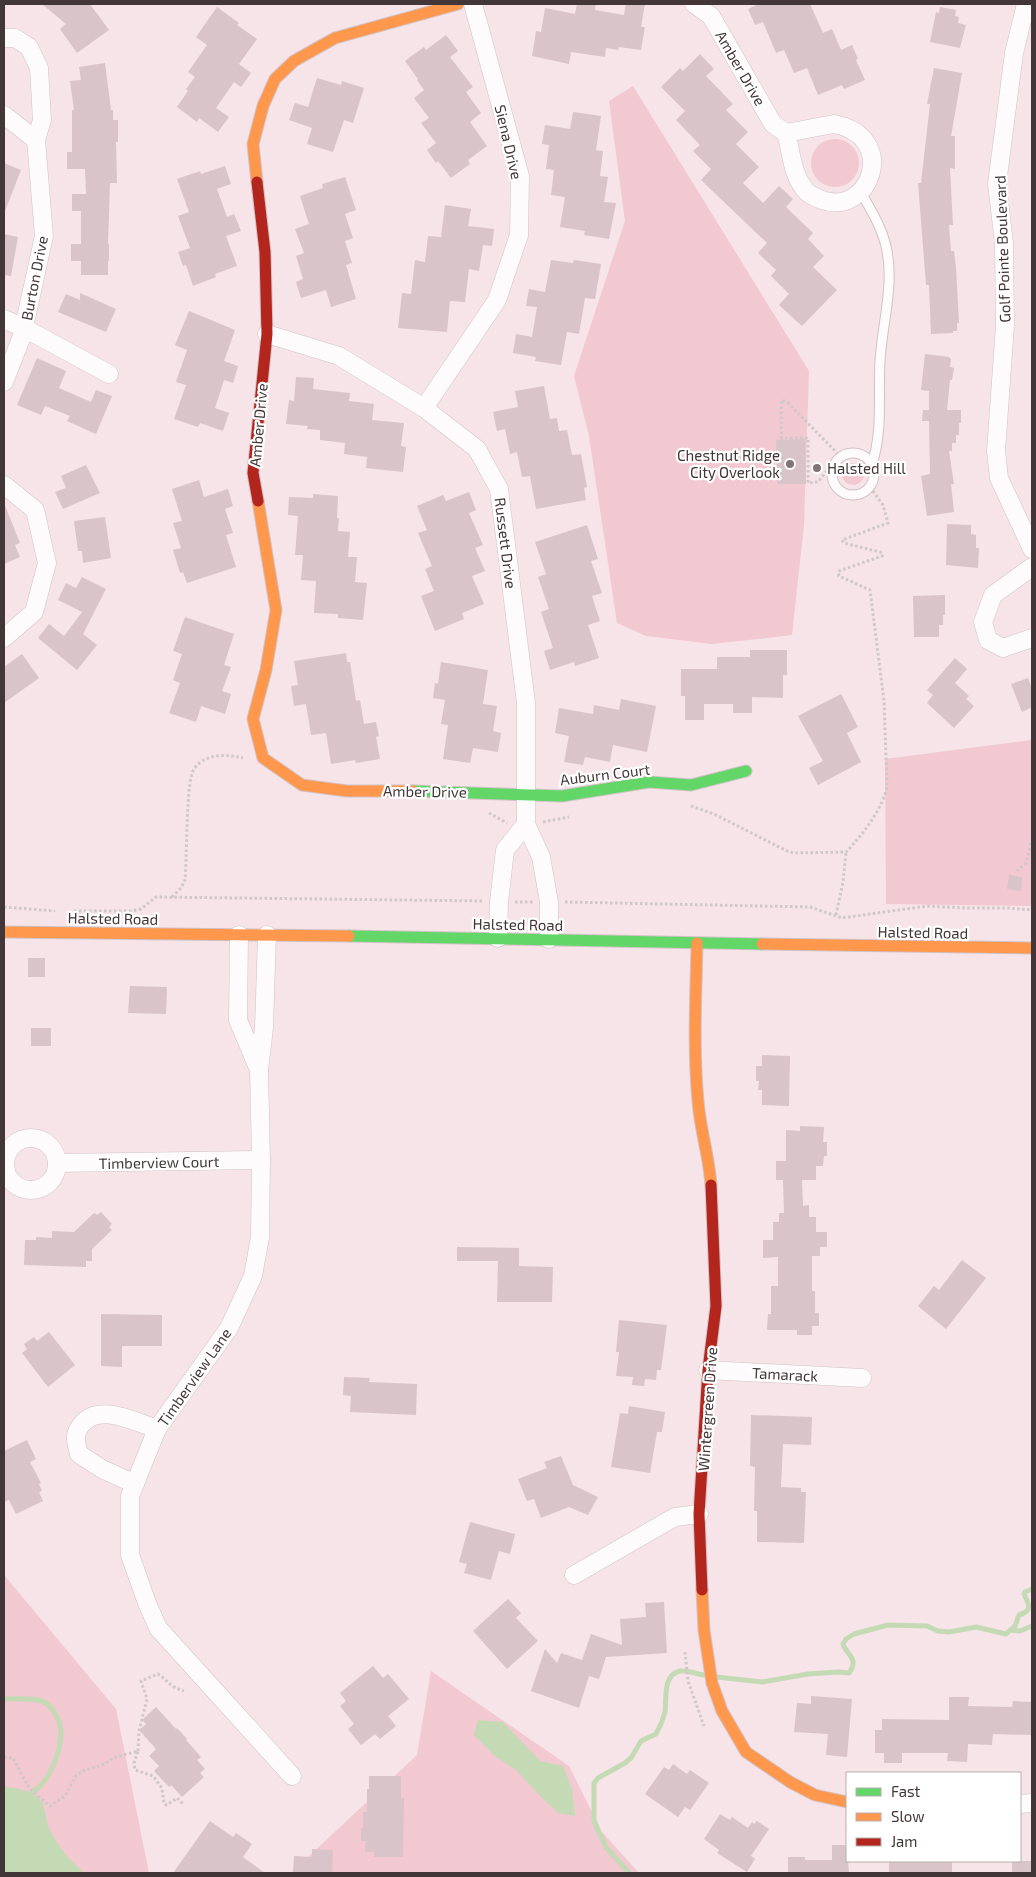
<svg xmlns="http://www.w3.org/2000/svg" width="1036" height="1877" viewBox="0 0 1036 1877" font-family="'Exo 2',sans-serif">
  <rect width="100%" height="100%" fill="#f6e4e8"/>
  <g fill="#f2c8d1">
    <polygon points="633,86 809,371 804,525 792,635 712,644 646,636 617,623 589,436 574,376 625,221 609,101"/>
    <circle cx="835" cy="163" r="24"/>
    <circle cx="853" cy="474" r="11"/>
    <polygon points="1032,740 1032,906 886,904 885,759"/>
    <polygon points="4,1575 116,1709 149,1873 4,1873"/>
    <polygon points="431,1671 569,1766 602,1832 639,1873 291,1873 417,1755"/>
  </g>
  <g fill="#c4dab4">
    <polygon points="478,1720 503,1722 540,1761 563,1766 572,1789 575,1816 558,1813 541,1797 516,1770 496,1757 474,1735"/>
    <path d="M4,1786c12,3 24,3 33,11 10,8 7,17 11,28 6,17 23,38 37,48h-81z"/>
  </g>
  <g fill="none" stroke-linecap="round" stroke-linejoin="round">
    <g stroke="#c4dab4" stroke-width="5">
      <polyline points="1011,1630 1020,1631 1032,1626"/>
      <path d="M717,1677l45,5 46,-8 30,-2 11,1c11,-15 -3,-18 -6,-29l3,-5 8,-5 34,-9 39,1 11,5 11,1 27,-5 30,7 9,-8 4,-11c14,-4 10,-11 5,-21l1,-2 7,-3"/>
      <path d="M4,1699c12,0 31,-2 42,4 5,3 7,7 10,12 12,19 -1,55 -16,71 -3,3 -6,5 -9,7"/>
      <path d="M629,1873l-23,-26 -9,-19 -3,-8v-37l4,-5 27,-15 6,-5 10,-17 15,-7c4,-7 7,-14 9,-22 2,-13 -3,-37 15,-41 7,-1 17,3 24,4"/>
    </g>
  </g>
  <g fill="#d9c4c9">
    <polygon points="42,4 90,4 109,30 77,53 60,29 66,24"/>
    <polygon points="577,4 596,4 595,10 624,15 626,4 645,4 641,27 645,27 641,50 619,47 618,50 606,48 605,57 571,52 569,64 532,56 536,31 541,32 545,8 575,14"/>
    <polygon points="759,4 810,4 823,33 832,29 841,50 852,45 858,59 856,60 865,80 844,89 842,85 818,95 807,68 794,73 784,50 776,53 763,22 755,25 748,9"/>
    <polygon points="217,7 239,23 237,25 257,39 239,64 251,73 241,87 234,82 216,108 229,117 218,132 199,118 197,122 177,107 188,91 186,89 195,77 188,72 207,45 196,37"/>
    <polygon points="940,7 956,10 955,16 959,17 958,23 966,25 960,48 930,42 936,12 939,13"/>
    <polygon points="446,35 458,51 450,57 473,87 466,92 481,113 470,122 487,146 468,160 470,164 451,178 438,161 436,163 427,150 436,143 421,123 429,118 414,98 424,90 417,80 418,79 405,61 424,47 426,50"/>
    <polygon points="700,54 714,69 706,76 733,104 726,110 748,132 736,144 759,167 743,183 763,203 779,186 793,199 786,207 813,233 808,239 824,256 813,267 837,290 802,326 779,305 789,294 771,276 776,270 758,253 767,243 701,180 711,169 693,151 700,145 676,120 685,111 661,87 680,68 683,71"/>
    <polygon points="105,63 111,110 113,110 113,120 118,120 118,142 116,142 117,183 110,183 108,244 109,244 109,261 108,261 108,275 81,275 81,261 71,261 71,244 81,244 81,211 72,211 72,194 86,194 85,169 67,169 67,152 72,152 72,110 74,110 70,81 81,80 79,67"/>
    <polygon points="934,68 962,73 951,136 955,136 955,169 950,168 953,225 949,225 951,251 954,251 956,267 959,323 957,323 957,331 953,331 953,333 931,334 929,285 926,285 918,183 921,183 930,104 927,104"/>
    <polygon points="317,78 341,85 342,81 364,88 353,123 344,120 333,152 307,144 312,128 289,120 295,103 308,107"/>
    <polygon points="573,112 601,116 596,150 603,151 600,176 608,177 604,202 616,203 609,239 584,235 585,231 560,227 565,197 551,195 554,170 546,169 549,145 542,144 545,125 570,129"/>
    <polygon points="4,163 21,170 5,211 4,211"/>
    <polygon points="225,166 231,184 217,189 227,217 234,214 241,231 226,236 237,266 215,274 216,277 193,286 186,265 183,266 178,252 190,248 178,216 189,212 177,179 200,171 201,174"/>
    <polygon points="345,177 356,210 345,214 353,238 345,241 352,263 346,265 356,299 331,307 326,290 301,298 296,282 303,279 296,256 304,253 295,229 309,224 300,196 323,188 322,184"/>
    <polygon points="445,205 471,209 468,226 494,229 492,246 483,245 479,271 469,269 465,302 450,301 447,332 398,328 402,293 411,294 415,260 425,262 428,236 441,237"/>
    <polygon points="4,234 18,237 11,276 4,275"/>
    <polygon points="551,260 573,263 574,260 601,264 595,299 585,298 579,334 567,332 561,365 535,361 536,357 513,353 516,334 532,337 537,307 526,306 529,289 545,292"/>
    <polygon points="80,293 116,309 106,332 58,312 66,294 80,300"/>
    <polygon points="189,311 235,330 224,361 238,366 233,383 224,380 215,408 229,413 223,431 200,423 198,427 174,419 186,385 176,382 187,350 175,345"/>
    <polygon points="925,354 949,357 951,359 950,367 954,368 952,380 950,380 947,410 961,410 961,423 959,423 959,435 956,435 956,443 952,443 952,451 949,451 954,484 951,484 954,512 927,516 921,476 930,474 929,421 922,421 923,410 929,410 929,391 921,390"/>
    <polygon points="37,358 66,371 59,388 91,402 96,390 112,396 96,434 67,421 70,416 45,406 41,415 17,405"/>
    <polygon points="296,377 314,378 313,389 350,393 349,401 374,404 372,420 404,423 401,446 406,447 403,472 366,468 367,457 344,454 345,443 320,440 320,430 307,429 308,426 286,424 289,400 294,401"/>
    <polygon points="544,386 550,419 557,418 559,431 567,430 572,455 581,454 587,487 584,488 586,500 536,509 530,476 522,477 517,452 510,454 505,429 497,431 493,412 518,407 515,391"/>
    <polygon points="805,439 806,484 777,484 776,440"/>
    <polygon points="86,465 100,493 63,509 55,492 66,488 61,476"/>
    <polygon points="199,480 204,497 228,489 233,506 225,509 233,533 226,535 236,567 187,583 183,572 180,573 173,550 181,548 173,523 182,521 172,489"/>
    <polygon points="469,492 476,510 469,513 483,545 475,548 485,571 472,576 484,604 462,613 464,619 435,631 421,596 434,591 425,569 432,566 418,533 427,530 417,506 443,495 446,501"/>
    <polygon points="313,494 338,496 337,518 339,518 338,531 350,532 348,557 357,557 355,582 367,583 363,620 338,618 338,614 314,613 316,581 301,580 303,555 295,555 298,516 288,515 289,497 313,498"/>
    <polygon points="4,503 20,543 15,545 20,557 4,564"/>
    <polygon points="105,517 111,558 83,563 82,551 78,551 74,521"/>
    <polygon points="947,524 971,525 971,534 976,535 976,548 979,548 978,568 946,565"/>
    <polygon points="587,525 598,559 591,561 602,593 592,596 600,621 588,625 599,658 575,666 574,662 550,670 544,651 553,648 541,612 549,609 538,577 546,574 535,542"/>
    <polygon points="82,577 106,589 83,634 97,645 77,670 38,638 49,624 64,636 82,612 58,600 66,583 76,588"/>
    <polygon points="945,595 945,615 943,615 943,625 939,625 939,637 914,637 913,596"/>
    <polygon points="185,617 234,634 224,665 231,667 222,691 231,694 225,714 201,706 196,722 169,713 180,683 173,680 182,654 173,651"/>
    <polygon points="750,650 787,650 787,675 783,675 783,698 752,697 752,713 733,713 733,704 704,704 704,720 685,720 685,696 681,696 681,669 717,669 717,657 750,657"/>
    <polygon points="346,653 347,662 350,662 356,701 360,700 364,724 376,722 379,736 376,737 380,759 356,763 355,760 331,764 326,733 311,735 306,704 294,706 291,686 298,685 294,661"/>
    <polygon points="22,654 39,678 4,703 4,667"/>
    <polygon points="955,658 967,669 955,683 969,696 966,699 974,706 954,728 927,703 933,695 927,690"/>
    <polygon points="441,662 488,670 483,704 497,706 493,731 501,733 498,752 473,748 470,763 443,759 448,725 441,724 445,700 433,698 435,683 438,684"/>
    <polygon points="1028,678 1032,689 1032,707 1022,712 1011,684"/>
    <polygon points="841,694 858,727 847,733 861,762 818,785 809,768 823,761 798,716"/>
    <polygon points="621,699 656,706 647,752 613,745 610,762 585,757 583,765 564,762 569,736 555,733 559,708 593,714 594,705 619,710"/>
    <polygon points="1009,875 1022,877 1021,891 1007,889"/>
    <rect x="28" y="958" width="17" height="19"/>
    <polygon points="130,986 167,987 166,1014 128,1013"/>
    <rect x="31" y="1028" width="20" height="18"/>
    <polygon points="762,1055 790,1056 789,1106 762,1105 762,1090 758,1090 759,1081 756,1081 756,1066 762,1066"/>
    <polygon points="800,1126 824,1127 823,1142 827,1142 827,1156 824,1156 823,1166 816,1166 816,1180 802,1180 803,1206 809,1205 809,1217 816,1217 816,1232 827,1232 827,1247 820,1247 820,1256 812,1256 812,1291 815,1291 815,1313 819,1313 819,1326 812,1326 812,1335 797,1335 797,1330 767,1330 768,1314 771,1314 771,1286 778,1286 778,1257 763,1258 763,1240 773,1240 773,1222 779,1222 779,1213 784,1213 783,1180 776,1180 776,1161 786,1161 786,1130 800,1131"/>
    <polygon points="101,1212 112,1224 109,1227 112,1230 92,1249 92,1261 86,1261 86,1267 24,1265 25,1240 36,1240 36,1237 52,1238 52,1231 74,1232 94,1213 97,1215"/>
    <polygon points="457,1247 519,1248 519,1266 553,1267 552,1302 497,1302 498,1261 457,1261"/>
    <polygon points="962,1260 986,1278 946,1329 918,1306 934,1286 939,1290"/>
    <polygon points="101,1314 162,1315 162,1346 122,1346 122,1367 101,1366"/>
    <polygon points="619,1320 667,1325 661,1370 657,1370 656,1380 645,1379 644,1386 632,1385 633,1377 616,1376 619,1352 616,1352"/>
    <polygon points="49,1332 75,1365 48,1387 22,1353 27,1349 24,1344 34,1337 37,1341"/>
    <polygon points="344,1377 370,1378 369,1382 417,1384 416,1415 350,1412 351,1396 343,1395"/>
    <polygon points="629,1406 665,1412 662,1432 657,1432 650,1473 611,1467 620,1413 628,1414"/>
    <polygon points="751,1415 812,1417 811,1445 783,1444 781,1487 801,1488 801,1492 806,1492 804,1543 757,1542 757,1511 754,1511 755,1467 750,1466"/>
    <polygon points="27,1440 36,1459 30,1462 41,1483 39,1484 42,1491 39,1492 43,1501 16,1514 9,1500 4,1502 4,1451"/>
    <polygon points="561,1456 573,1485 598,1497 588,1515 569,1507 541,1518 534,1499 527,1501 518,1479 547,1468 544,1462"/>
    <polygon points="470,1522 515,1534 510,1554 499,1551 491,1580 464,1573 467,1564 459,1562"/>
    <polygon points="508,1599 521,1613 516,1618 538,1641 507,1669 473,1631"/>
    <polygon points="664,1602 667,1653 606,1657 599,1679 589,1676 579,1708 531,1691 545,1649 557,1663 561,1653 582,1660 591,1634 622,1645 620,1619 646,1617 645,1603"/>
    <polygon points="373,1666 383,1678 388,1674 409,1699 388,1716 396,1726 380,1739 375,1734 361,1745 348,1729 354,1724 340,1706 346,1701 340,1693"/>
    <polygon points="811,1696 852,1699 847,1757 826,1755 828,1734 794,1732 797,1703 811,1704"/>
    <polygon points="949,1697 969,1697 968,1706 1012,1707 1013,1701 1032,1702 1032,1735 993,1734 992,1745 968,1744 967,1762 947,1761 948,1753 902,1753 902,1763 884,1763 884,1753 875,1753 875,1730 882,1730 882,1719 949,1720"/>
    <polygon points="156,1707 176,1729 177,1728 187,1739 186,1740 201,1757 197,1760 205,1769 200,1773 204,1777 182,1797 171,1785 169,1787 154,1771 159,1766 149,1756 156,1749 139,1730 146,1724 142,1720"/>
    <polygon points="673,1764 687,1774 690,1770 709,1783 690,1810 685,1807 678,1817 645,1794 664,1767 669,1770"/>
    <polygon points="369,1776 401,1776 401,1798 404,1798 403,1857 374,1857 374,1852 365,1852 366,1841 361,1841 361,1828 363,1828 363,1812 367,1812 367,1789 369,1789"/>
    <polygon points="720,1814 730,1820 732,1817 748,1828 752,1822 754,1824 757,1821 769,1829 751,1856 755,1859 747,1872 717,1853 719,1850 704,1839"/>
    <polygon points="210,1821 233,1837 236,1833 252,1844 243,1857 265,1873 173,1873"/>
    <polygon points="832,1845 847,1845 849,1873 788,1873 788,1857 805,1857 805,1860 832,1860"/>
    <polygon points="312,1849 333,1850 332,1873 293,1873 294,1856 312,1857"/>
    <rect x="889" y="1861" width="63" height="12"/>
    <rect x="1012" y="1861" width="19" height="12"/>
  </g>
  <g fill="none" stroke-linecap="round" stroke-linejoin="round">
    <g stroke="#d1c3c6" stroke-width="11">
      <g id="lane">
        <path d="M860,191c11,19 23,38 27,60 7,36 -5,74 -7,110 -2,35 3,70 -8,103"/>
        <circle cx="853" cy="474" r="21"/>
      </g>
    </g>
    <g stroke="#d1c3c6" stroke-width="19">
      <g id="street">
        <polyline points="694,4 711,16 773,124 786,133"/>
        <polyline points="1026,4 1014,53 997,184 1004,244 1005,325 996,451 999,478 1032,549"/>
        <polyline points="4,38 15,38 29,47 39,68 42,120 36,140 44,236 22,336 4,382"/>
        <polyline points="4,115 36,140"/>
        <path d="M834,124c65,12 37,93 -12,76 -8,-3 -15,-6 -19,-13 -11,-14 -12,-37 -17,-54z"/>
        <polyline points="4,319 24,328 109,374"/>
        <polyline points="267,334 339,356 424,408 477,449 499,489 526,703 526,824 541,857 549,902 549,939"/>
        <polyline points="424,408 497,300 519,235 520,176 473,4"/>
        <polyline points="4,485 35,510 47,563 34,612 4,638"/>
        <polyline points="1032,567 993,595 983,622 988,640 1003,648 1032,638"/>
        <polyline points="239,935 238,1020 259,1070"/>
        <polyline points="267,935 264,1028 259,1070 261,1160 260,1237 253,1276 229,1328 157,1429 130,1496 130,1555 147,1603 158,1628 292,1776"/>
        <polyline points="498,938 499,902 505,850 526,824"/>
        <circle cx="31" cy="1164" r="26"/>
        <polyline points="57,1163 261,1160"/>
        <polyline points="708,1370 862,1378"/>
        <path d="M135,1484l-33,-15 -23,-15c-3,-12 -6,-19 2,-29 18,-23 54,-3 76,4"/>
        <polyline points="574,1575 675,1517 699,1514"/>
        <polyline points="1020,1804 1032,1803"/>
      </g>
    </g>
    <g stroke="#d1c3c6" stroke-width="13">
      <g id="fast">
        <polyline points="413,791 562,796 649,782 691,785 746,771"/>
        <polyline points="349,936 762,944"/>
      </g>
    </g>
    <g stroke="#d1c3c6" stroke-width="13">
      <g id="slow">
        <polyline points="257,182 253,144 263,106 275,79 294,61 335,38 458,4"/>
        <polyline points="258,501 276,610 266,670 253,719 263,758 302,785 347,791 413,791"/>
        <polyline points="4,932 349,936"/>
        <path d="M697,943c-1,53 -4,105 1,158 2,28 11,55 13,84"/>
        <polyline points="762,944 1032,948"/>
        <polyline points="702,1590 704,1630 712,1683 722,1711 746,1752 790,1782 815,1795 847,1802"/>
      </g>
    </g>
    <g stroke="#d1c3c6" stroke-width="13">
      <g id="jam">
        <polyline points="257,182 265,252 267,334 253,473 258,501"/>
        <polyline points="702,1590 699,1514 708,1370 716,1306 711,1185"/>
      </g>
    </g>
    <g stroke="#cfc7c8" stroke-width="3" stroke-dasharray="2.5 2.5" stroke-linecap="butt">
      <polyline points="780,438 808,438 808,483 818,482 829,468 833,468"/>
      <polyline points="782,484 781,408 782,400 787,402 841,457"/>
      <path d="M691,806l23,8 73,37 7,2 52,-1c15,-15 38,-45 41,-66l-3,-85 -14,-111 -31,-14 -1,-3 1,-2 43,-15 1,-2 -3,-2 -36,-9 -2,-3 46,-17 -5,-18 -13,-18"/>
      <polyline points="489,813 507,823"/>
      <polyline points="543,822 569,817"/>
      <polyline points="1017,871 1026,863 1032,840"/>
      <path d="M172,897l9,-9 4,-8c2,-18 1,-102 9,-111 11,-16 33,-15 49,-11"/>
      <polyline points="515,902 534,902"/>
      <polyline points="565,902 810,907 842,918 927,906 966,908 1007,908 1032,910"/>
      <polyline points="4,907 55,911"/>
      <polyline points="74,911 131,911 141,909 156,897 484,901"/>
      <polyline points="836,915 843,882 846,852"/>
      <polyline points="685,1652 688,1681 704,1726"/>
      <path d="M138,1751l1,-20 8,-32 -6,-18 17,-7c12,8 10,12 26,17"/>
      <polyline points="4,1757 13,1758 29,1788 50,1806 65,1796 75,1777 82,1771 105,1764 113,1758 138,1751 134,1763 135,1770 153,1776 162,1788 164,1804 167,1805 177,1798 183,1804"/>
    </g>
    <use href="#lane" stroke="#fefbfc" stroke-width="9"/>
    <use href="#street" stroke="#fefbfc" stroke-width="18"/>
    <use href="#fast" stroke="#63d668" stroke-width="11"/>
    <use href="#slow" stroke="#ff974d" stroke-width="11"/>
    <use href="#jam" stroke="#b3261e" stroke-width="11"/>
  </g>
  <g fill="#827376" stroke="#fff" stroke-width="2">
    <circle cx="790" cy="464" r="5"/>
    <circle cx="817" cy="468" r="5"/>
  </g>
  <g text-anchor="middle" dominant-baseline="central" stroke-width="4.5" stroke-linejoin="round" paint-order="stroke">
    <g font-size="15" fill="#433638" stroke="#fff">
      <text transform="translate(741 68) rotate(60)">Amber Drive</text>
      <text transform="translate(509 142) rotate(77)">Siena Drive</text>
      <text transform="translate(1002 249) rotate(-92)">Golf Pointe Boulevard</text>
      <text transform="translate(34 278) rotate(-79)">Burton Drive</text>
      <text transform="translate(258 425) rotate(-85)">Amber Drive</text>
      <text transform="translate(506 543) rotate(83)">Russett Drive</text>
      <text transform="translate(605 774) rotate(-7)">Auburn Court</text>
      <text transform="translate(425 791) rotate(1)">Amber Drive</text>
      <text transform="translate(113 918) rotate(1)">Halsted Road</text>
      <text transform="translate(518 924) rotate(1)">Halsted Road</text>
      <text transform="translate(923 932) rotate(1)">Halsted Road</text>
      <text transform="translate(159 1162) rotate(-1)">Timberview Court</text>
      <text transform="translate(785 1374) rotate(3)">Tamarack</text>
      <text transform="translate(194 1377) rotate(-55)">Timberview Lane</text>
      <text transform="translate(707 1409) rotate(-86)">Wintergreen Drive</text>
    </g>
    <g font-size="15" fill="#433638" stroke="#fff" text-anchor="end">
      <text x="780" y="455">Chestnut Ridge<tspan x="780" dy="17">City Overlook</tspan></text>
      <text x="827" y="468" text-anchor="start">Halsted Hill</text>
    </g>
  </g>
  <rect width="1036" height="1877" fill="none" stroke="#433638" stroke-width="10"/>
  <rect x="846" y="1772" width="175" height="90" fill="#ffffff" stroke="#b4afaf"/>
  <rect x="856" y="1788" width="25" height="8" fill="#63d668" stroke="#b4afaf"/>
  <text x="891" y="1797" font-size="15" fill="#433638">Fast</text>
  <rect x="856" y="1813" width="25" height="8" fill="#ff974d" stroke="#b4afaf"/>
  <text x="891" y="1822" font-size="15" fill="#433638">Slow</text>
  <rect x="856" y="1838" width="25" height="8" fill="#b3261e" stroke="#b4afaf"/>
  <text x="891" y="1847" font-size="15" fill="#433638">Jam</text>
</svg>
